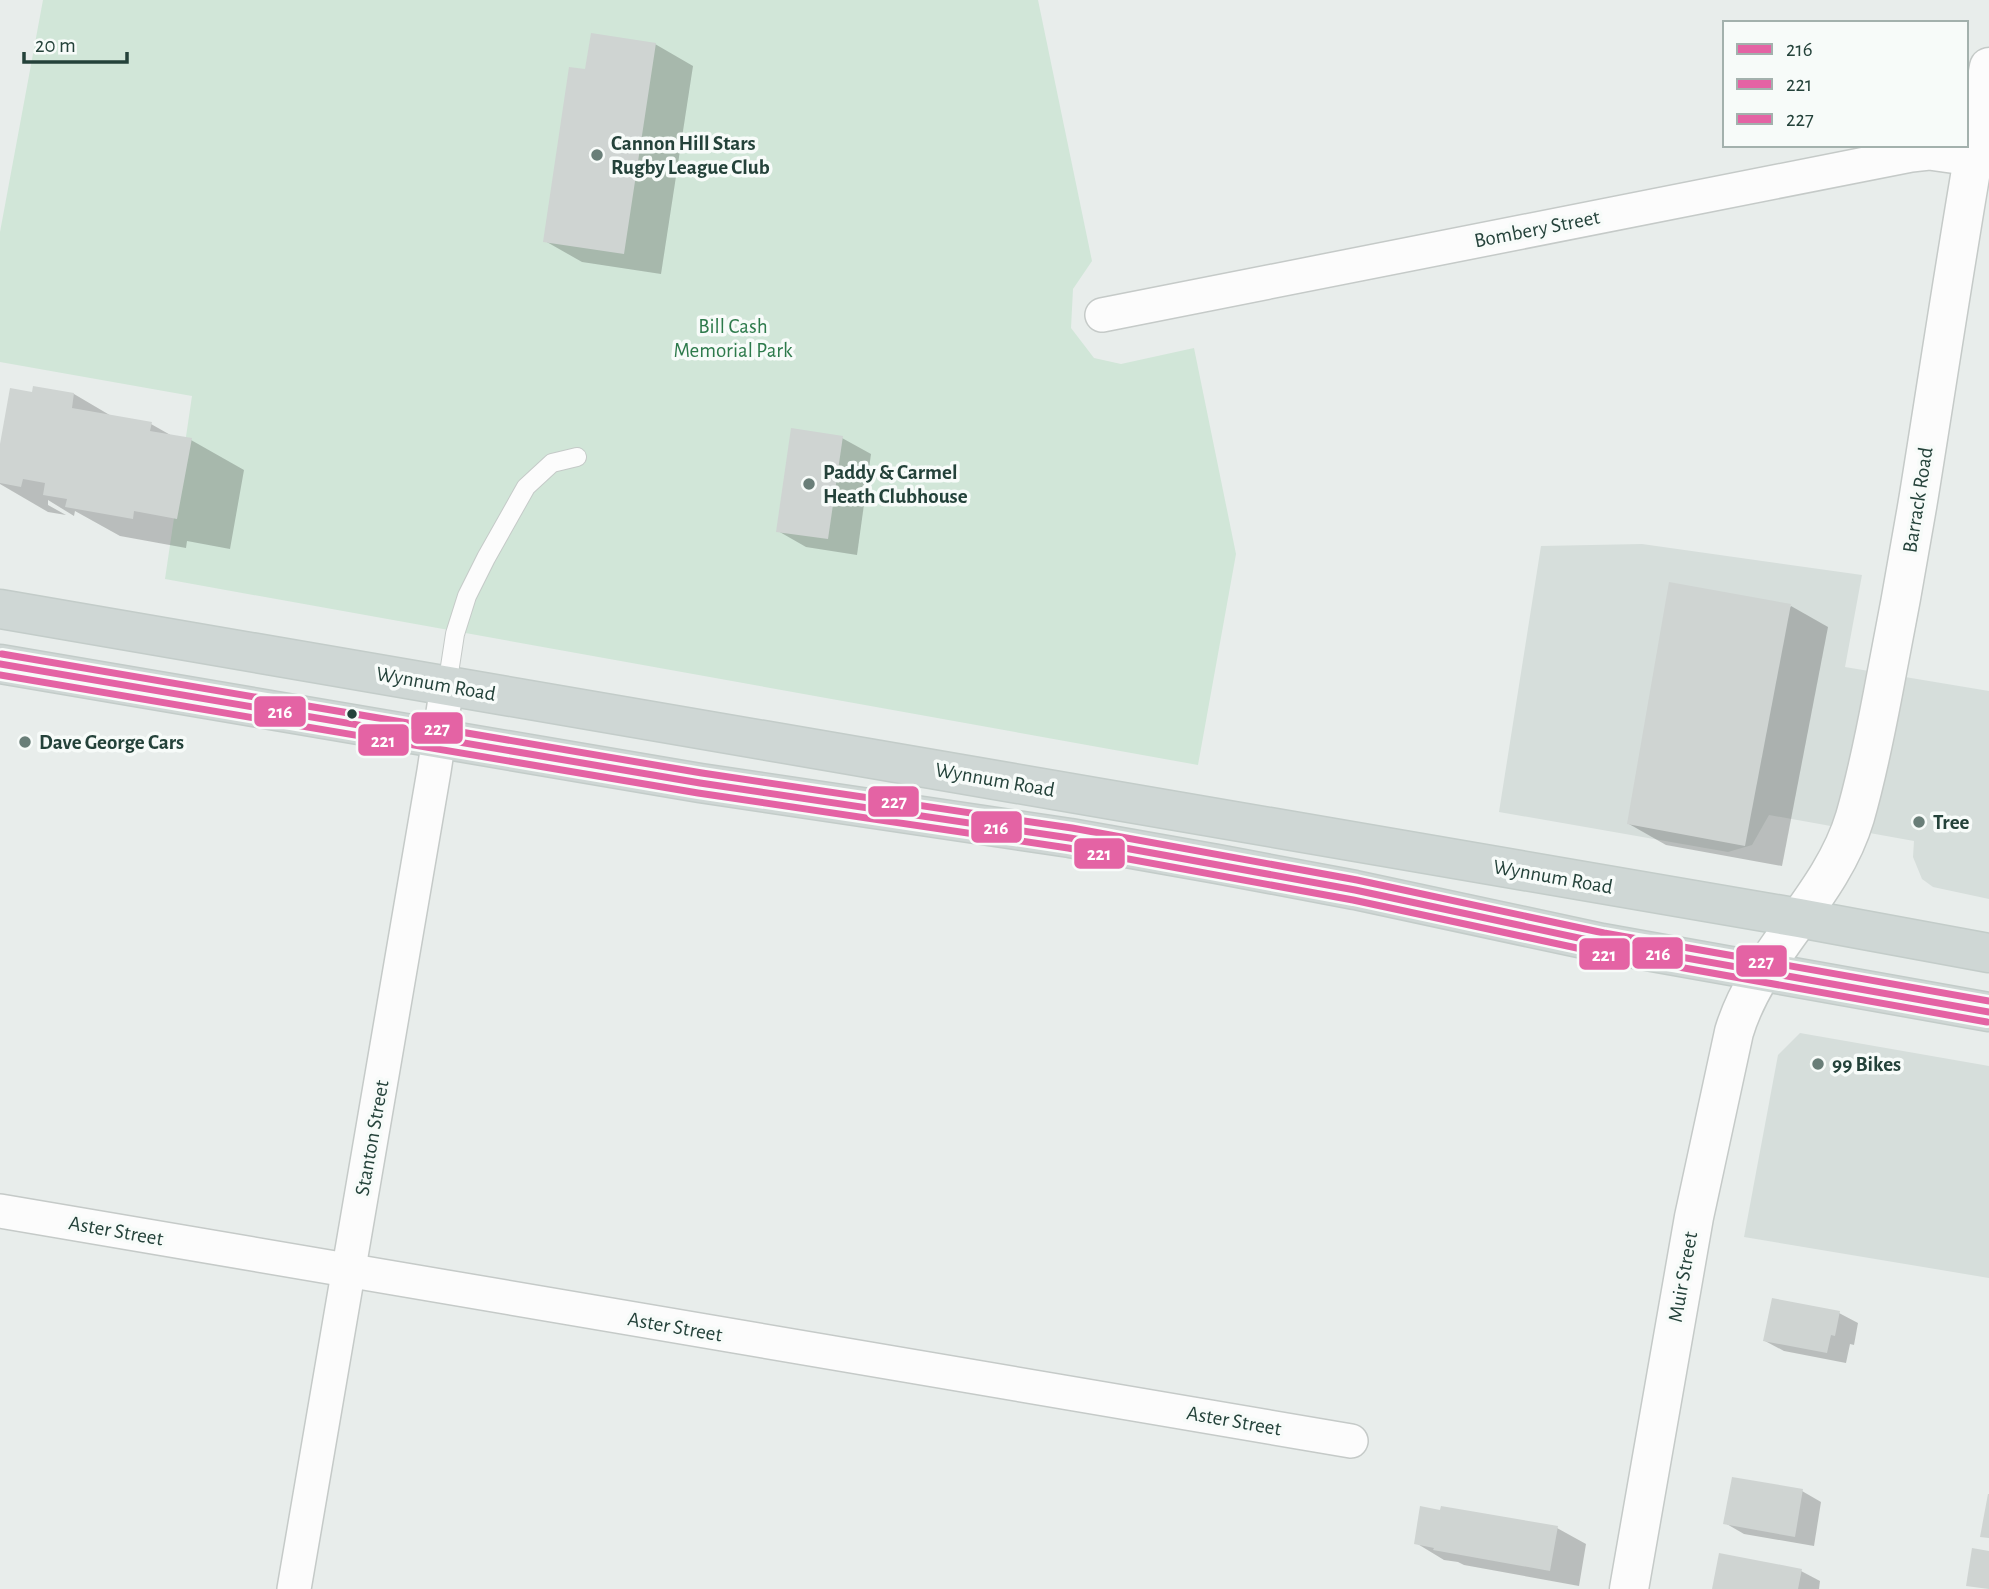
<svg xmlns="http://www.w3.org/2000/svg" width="1989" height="1589" viewBox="0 0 1989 1589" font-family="'Alegreya Sans',sans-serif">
  <rect width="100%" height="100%" fill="#e8edeb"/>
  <g fill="#d6dedb">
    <polygon points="1642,544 1862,575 1845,667 1989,691 1989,899 1933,887 1922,879 1913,857 1914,841 1769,815 1752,845 1728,852 1499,812 1541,546"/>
    <polygon points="1800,1033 1989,1066 1989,1278 1744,1237 1778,1055"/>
  </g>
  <polygon fill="#d1e6d8" points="43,0 1038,0 1092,261 1073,289 1071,328 1094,358 1121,364 1194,348 1236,554 1198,765 165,579 192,396 0,362 0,232"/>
  <g fill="#0003">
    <polygon points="655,44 693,66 661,274 582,262 545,241 587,71"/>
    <polygon points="34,388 74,394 113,417 151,424 174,437 191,440 244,470 230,549 187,541 186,548 120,536 75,511 74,516 48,500 48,505 66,515 48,512 0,484 0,454 33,394"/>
    <polygon points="842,438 871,454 857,555 806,547 778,531"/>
    <polygon points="1791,606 1828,627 1782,866 1666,845 1629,824"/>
    <polygon points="1839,1313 1858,1323 1854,1345 1850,1344 1846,1363 1784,1351 1765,1341"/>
    <polygon points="1802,1491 1821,1502 1814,1546 1744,1534 1725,1523"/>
    <polygon points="1557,1528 1586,1544 1579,1586 1464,1565 1458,1562 1444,1560 1416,1543"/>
    <polygon points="1801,1571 1820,1581 1819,1589 1716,1589"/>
  </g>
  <g fill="#cfd4d2">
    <polygon points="591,33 656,43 624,254 543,242 569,67 585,69"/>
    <polygon points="33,386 74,393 72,408 152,422 150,431 192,438 177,519 134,511 133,519 65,507 67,499 43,495 45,483 23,479 21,487 0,483 0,444 10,388 32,392"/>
    <polygon points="791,428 843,436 828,539 776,532"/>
    <polygon points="1669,582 1791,604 1745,846 1627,824"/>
    <polygon points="1772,1298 1840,1311 1835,1336 1831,1335 1827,1353 1763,1341"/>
    <polygon points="1732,1477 1803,1489 1795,1537 1723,1524"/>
    <polygon points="1988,1494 1989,1494 1989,1538 1980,1537"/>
    <polygon points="1420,1506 1440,1510 1441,1506 1558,1526 1550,1571 1433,1550 1434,1548 1414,1544"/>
    <polygon points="1972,1548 1989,1551 1989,1589 1966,1586"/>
    <polygon points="1719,1553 1802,1569 1798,1589 1712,1589"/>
  </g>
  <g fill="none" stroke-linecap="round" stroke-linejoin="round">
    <g stroke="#c5cac8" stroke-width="20">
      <polyline id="service" points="447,686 455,634 467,596 486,558 526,487 552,463 577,457"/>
    </g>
    <g stroke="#c5cac8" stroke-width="36">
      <g id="minor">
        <polyline points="1102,315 1911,155 1929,153 1972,159"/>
        <polyline points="0,1211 1351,1441"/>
        <polyline points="294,1589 434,771 447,686"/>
      </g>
    </g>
    <g stroke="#c5cac8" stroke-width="41">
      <path id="tertiary" d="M1629,1589l65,-372 40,-185c24,-80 97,-134 121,-215 12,-42 20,-82 28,-124 13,-66 25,-132 36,-198 23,-143 44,-286 70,-428"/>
    </g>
    <g stroke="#c3ccc9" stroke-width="41">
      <g id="primary">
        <polyline points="0,609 1799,918 1989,953"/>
        <polyline points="0,664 700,783 1070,838 1217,864 1355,890 1602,943 1989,1012"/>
      </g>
    </g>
    <use href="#service" stroke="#fcfcfc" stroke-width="18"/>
    <use href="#minor" stroke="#fcfcfc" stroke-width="33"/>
    <use href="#tertiary" stroke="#fcfcfc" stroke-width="38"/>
    <use href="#primary" stroke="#cfd7d5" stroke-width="38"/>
    <g stroke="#f7fbf9" stroke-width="12">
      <polyline id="bus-1" points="0,664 700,783 1070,838 1355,890 1602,943 1989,1012"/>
    </g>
    <g stroke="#f7fbf9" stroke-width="12">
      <polyline id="bus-2" points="0,675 698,793 1068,848 1353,900 1600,953 1987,1022"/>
    </g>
    <g stroke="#f7fbf9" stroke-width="12">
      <polyline id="bus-3" points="2,654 702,773 1072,828 1357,880 1604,933 1989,1001"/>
    </g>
    <use href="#bus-1" stroke="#e463a4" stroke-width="7"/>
    <use href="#bus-2" stroke="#e463a4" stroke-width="7"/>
    <use href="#bus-3" stroke="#e463a4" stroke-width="7"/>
  </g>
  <g fill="#697e78" stroke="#f7fbf9" stroke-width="2.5">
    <circle cx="597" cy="155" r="7"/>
    <circle cx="809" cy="484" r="7"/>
    <circle cx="25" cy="742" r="7"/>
    <circle cx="1919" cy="822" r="7"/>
    <circle cx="1818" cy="1064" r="7"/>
  </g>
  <circle fill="#24423a" stroke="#f7fbf9" stroke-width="2.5" cx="352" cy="714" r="6"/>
  <g text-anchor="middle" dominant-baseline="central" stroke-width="7" stroke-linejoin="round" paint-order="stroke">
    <g font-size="21" font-weight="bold" fill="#24423a" stroke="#f7fbf9" text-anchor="start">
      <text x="611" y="143">Cannon Hill Stars<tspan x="611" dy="24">Rugby League Club</tspan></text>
      <text x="823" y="472">Paddy &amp; Carmel<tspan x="823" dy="24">Heath Clubhouse</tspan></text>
      <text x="39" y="742">Dave George Cars</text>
      <text x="1933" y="822">Tree</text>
      <text x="1832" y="1064">99 Bikes</text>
    </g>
    <g font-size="21" fill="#24423a" stroke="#f7fbf9">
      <text transform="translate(1537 229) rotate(-11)">Bombery Street</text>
      <text transform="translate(1918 500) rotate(-81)">Barrack Road</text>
      <text transform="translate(436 684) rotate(10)">Wynnum Road</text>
      <text transform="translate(995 780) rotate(10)">Wynnum Road</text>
      <text transform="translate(1553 877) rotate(10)">Wynnum Road</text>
      <text transform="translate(372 1138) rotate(-80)">Stanton Street</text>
      <text transform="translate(116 1231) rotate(10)">Aster Street</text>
      <text transform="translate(1683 1277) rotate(-80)">Muir Street</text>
      <text transform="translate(675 1327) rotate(10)">Aster Street</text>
      <text transform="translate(1234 1421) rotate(10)">Aster Street</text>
    </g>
    <g font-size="21" fill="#2d7a4b" stroke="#f7fbf9">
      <text x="733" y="326">Bill Cash<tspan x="733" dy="24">Memorial Park</tspan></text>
    </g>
  </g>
  <g stroke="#f7fbf9" stroke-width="2.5">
    <rect x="253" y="695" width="54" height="33" rx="7" fill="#e463a4"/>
    <rect x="410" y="711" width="54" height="34" rx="7" fill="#e463a4"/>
    <rect x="357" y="723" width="53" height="34" rx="7" fill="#e463a4"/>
    <rect x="867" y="785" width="53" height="33" rx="7" fill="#e463a4"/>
    <rect x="970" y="810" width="53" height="34" rx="7" fill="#e463a4"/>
    <rect x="1073" y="837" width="53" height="33" rx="7" fill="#e463a4"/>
    <rect x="1631" y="936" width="53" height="34" rx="7" fill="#e463a4"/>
    <rect x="1578" y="937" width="53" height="34" rx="7" fill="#e463a4"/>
    <rect x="1735" y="944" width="53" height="34" rx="7" fill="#e463a4"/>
  </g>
  <g font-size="19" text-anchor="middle" font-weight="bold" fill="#fff">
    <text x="280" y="718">216</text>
    <text x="437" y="735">227</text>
    <text x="383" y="747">221</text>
    <text x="894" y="808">227</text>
    <text x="996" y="834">216</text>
    <text x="1099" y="860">221</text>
    <text x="1658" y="960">216</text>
    <text x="1604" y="961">221</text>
    <text x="1761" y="968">227</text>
  </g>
  <rect x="1723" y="21" width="245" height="126" fill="#f7fbf9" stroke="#a3b1ad" stroke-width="2"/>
  <rect x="1737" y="44" width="35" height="10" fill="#e463a4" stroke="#a3b1ad" stroke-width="2"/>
  <text x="1786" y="56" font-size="21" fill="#24423a">216</text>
  <rect x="1737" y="79" width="35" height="10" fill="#e463a4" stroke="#a3b1ad" stroke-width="2"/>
  <text x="1786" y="91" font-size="21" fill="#24423a">221</text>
  <rect x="1737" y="114" width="35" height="10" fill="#e463a4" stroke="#a3b1ad" stroke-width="2"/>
  <text x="1786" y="126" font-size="21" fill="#24423a">227</text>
  <path d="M24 52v10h103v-10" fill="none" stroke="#24423a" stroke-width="3.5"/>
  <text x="35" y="52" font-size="21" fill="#24423a" stroke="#f7fbf9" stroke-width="5" paint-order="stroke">20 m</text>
</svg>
